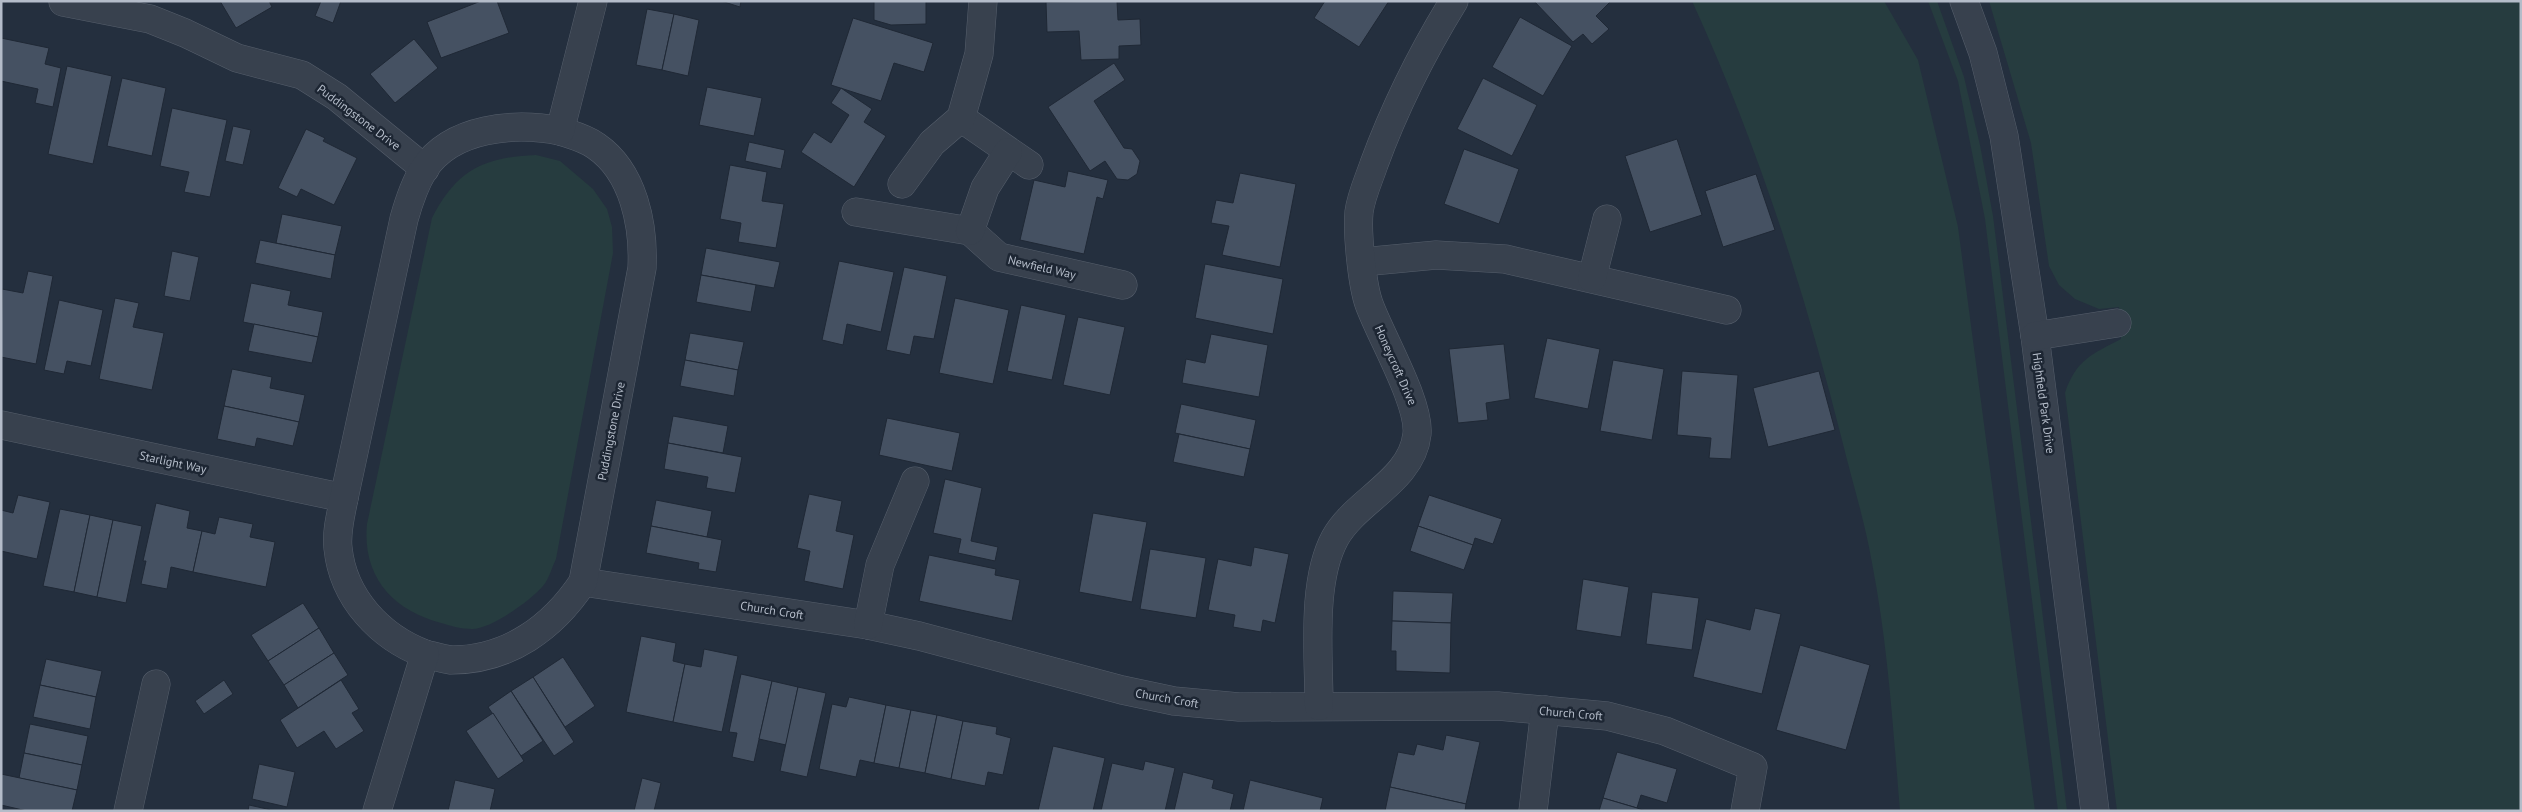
<svg xmlns="http://www.w3.org/2000/svg" width="2522" height="812" viewBox="0 0 2522 812" font-family="'PT Sans',sans-serif">
  <rect width="100%" height="100%" fill="#242f3e"/>
  <g fill="#263c3f">
    <path d="M1692,1h192l34,59 40,167 77,584h-135c-7,-83 -12,-166 -28,-248 -7,-41 -20,-82 -30,-123 -38,-151 -85,-297 -150,-439z"/>
    <polygon points="1928,1 1937,1 1964,77 1980,145 1993,216 2067,811 2058,811 1985,219 1958,81"/>
    <path d="M1989,1h532v810h-404l-52,-418c11,-33 27,-39 56,-54l-2,-32 -20,2 -24,-10 -16,-14 -10,-19 -18,-123z"/>
    <path d="M536,155l24,6 33,28 14,20 5,18 1,26 -57,306c-4,8 -7,20 -13,27 -13,15 -52,43 -71,43 -10,0 -21,-3 -31,-6 -49,-13 -79,-47 -74,-99l65,-306c24,-47 51,-61 104,-63z"/>
  </g>
  <g fill="#455162" stroke="#1f2835">
    <polygon points="220,1 269,1 272,7 236,28"/>
    <polygon points="321,1 341,1 333,23 315,16"/>
    <polygon points="481,1 497,1 509,33 441,58 427,22"/>
    <polygon points="721,1 741,1 740,7"/>
    <polygon points="874,1 926,1 926,24 891,25 874,20"/>
    <polygon points="1117,1 1118,20 1140,19 1141,45 1119,46 1119,59 1081,60 1079,31 1047,32 1046,2"/>
    <polygon points="1325,1 1389,1 1359,47 1314,18"/>
    <polygon points="1534,1 1611,1 1596,16 1609,29 1592,44 1583,34 1573,42"/>
    <polygon points="647,9 674,14 662,70 636,65"/>
    <polygon points="674,14 699,20 688,76 662,70"/>
    <polygon points="1520,17 1572,46 1543,96 1492,67"/>
    <polygon points="853,18 933,43 924,72 894,63 881,101 831,85"/>
    <polygon points="1,38 49,48 45,64 61,68 53,107 35,103 38,89 1,81"/>
    <polygon points="414,39 438,68 395,103 370,74"/>
    <polygon points="1114,63 1125,80 1094,101 1124,148 1132,149 1140,161 1137,174 1128,180 1117,179 1105,161 1090,171 1048,107"/>
    <polygon points="67,66 112,76 93,164 48,154"/>
    <polygon points="122,78 166,88 152,156 107,146"/>
    <polygon points="1483,78 1537,105 1512,156 1457,129"/>
    <polygon points="707,87 762,98 754,136 699,125"/>
    <polygon points="841,88 872,109 864,122 886,136 854,187 801,152 814,132 831,143 849,115 831,103"/>
    <polygon points="172,108 227,120 210,197 184,192 189,172 160,166"/>
    <polygon points="233,126 251,130 243,165 225,161"/>
    <polygon points="306,129 325,138 323,141 357,158 334,205 301,189 297,197 278,188"/>
    <polygon points="1677,139 1702,215 1650,232 1625,156"/>
    <polygon points="749,142 785,150 781,169 745,161"/>
    <polygon points="1464,149 1519,169 1499,224 1444,204"/>
    <polygon points="730,165 767,172 762,201 784,204 776,248 738,242 741,223 720,219"/>
    <polygon points="1068,171 1108,180 1103,199 1097,197 1084,254 1020,240 1034,180 1065,187"/>
    <polygon points="1240,173 1296,184 1280,267 1222,255 1229,226 1211,223 1216,200 1233,203"/>
    <polygon points="1756,174 1775,230 1723,247 1705,191"/>
    <polygon points="282,214 342,226 335,255 276,243"/>
    <polygon points="260,240 335,255 331,279 255,263"/>
    <polygon points="706,248 780,262 774,288 701,275"/>
    <polygon points="172,251 199,257 190,301 164,296"/>
    <polygon points="839,261 894,272 881,332 847,324 843,345 822,340"/>
    <polygon points="1205,264 1283,279 1273,334 1195,318"/>
    <polygon points="904,267 947,276 934,339 914,336 910,355 886,350"/>
    <polygon points="28,271 53,276 36,364 1,357 2,289 23,293"/>
    <polygon points="701,275 756,285 751,312 696,302"/>
    <polygon points="251,283 291,291 288,305 323,312 318,337 243,322"/>
    <polygon points="115,298 139,303 133,327 164,333 152,390 99,379"/>
    <polygon points="955,298 1009,310 993,384 939,373"/>
    <polygon points="59,300 103,310 91,366 67,361 64,374 44,370"/>
    <polygon points="1021,305 1066,315 1052,380 1007,371"/>
    <polygon points="1078,317 1125,327 1110,395 1063,385"/>
    <polygon points="254,324 318,337 312,363 248,351"/>
    <polygon points="690,333 744,342 738,370 685,360"/>
    <polygon points="1211,334 1268,345 1259,397 1182,383 1186,359 1205,363"/>
    <polygon points="1547,338 1600,349 1588,409 1534,398"/>
    <polygon points="1504,344 1510,399 1486,403 1488,420 1458,423 1449,349"/>
    <polygon points="685,360 738,370 734,396 680,386"/>
    <polygon points="1613,360 1664,369 1652,440 1600,431"/>
    <polygon points="232,369 272,377 270,388 305,395 299,422 224,406"/>
    <polygon points="1682,371 1738,375 1731,459 1709,458 1711,438 1677,435"/>
    <polygon points="1819,371 1835,430 1768,447 1753,388"/>
    <polygon points="1181,404 1256,420 1250,449 1175,433"/>
    <polygon points="224,406 299,422 293,446 257,438 255,447 217,439"/>
    <polygon points="673,416 728,426 723,453 668,443"/>
    <polygon points="887,418 960,433 952,471 879,455"/>
    <polygon points="1179,434 1250,449 1244,477 1173,462"/>
    <polygon points="668,443 742,457 735,493 706,488 708,477 664,469"/>
    <polygon points="945,479 982,488 971,541 998,547 995,561 958,553 961,539 933,533"/>
    <polygon points="809,494 842,501 836,531 854,535 843,589 804,581 810,551 797,548"/>
    <polygon points="18,495 50,502 37,559 1,551 1,510 13,513"/>
    <polygon points="1429,495 1502,519 1493,544 1475,538 1473,545 1418,526"/>
    <polygon points="656,500 712,511 707,537 651,526"/>
    <polygon points="156,503 190,511 187,528 202,531 193,572 171,567 167,589 141,584 146,561 143,561"/>
    <polygon points="60,509 90,515 74,592 43,586"/>
    <polygon points="1093,513 1147,522 1132,602 1079,592"/>
    <polygon points="90,515 113,520 97,597 74,592"/>
    <polygon points="219,517 253,524 250,537 275,542 266,587 193,572 202,531 215,534"/>
    <polygon points="113,520 142,526 126,603 97,597"/>
    <polygon points="651,526 722,540 716,572 698,569 699,563 646,553"/>
    <polygon points="1418,526 1473,545 1464,570 1410,551"/>
    <polygon points="1254,547 1289,554 1275,623 1263,620 1261,632 1233,627 1235,615 1208,610 1218,559 1251,566"/>
    <polygon points="1150,549 1206,558 1196,618 1140,609"/>
    <polygon points="929,555 996,569 995,575 1020,580 1012,621 919,601"/>
    <polygon points="1583,579 1629,587 1621,637 1576,630"/>
    <polygon points="1393,591 1453,593 1451,623 1392,621"/>
    <polygon points="1652,592 1699,598 1692,650 1646,644"/>
    <polygon points="303,603 319,628 268,661 251,635"/>
    <polygon points="1755,608 1781,614 1762,694 1693,677 1706,619 1750,630"/>
    <polygon points="1392,621 1451,623 1450,673 1396,671 1396,651 1391,651"/>
    <polygon points="319,628 334,653 284,685 268,661"/>
    <polygon points="641,636 676,643 673,661 685,664 673,722 626,712"/>
    <polygon points="1800,645 1870,665 1846,750 1776,730"/>
    <polygon points="704,649 738,656 722,732 673,722 685,664 701,667"/>
    <polygon points="334,653 348,675 298,708 284,685"/>
    <polygon points="563,657 595,706 565,727 533,677"/>
    <polygon points="46,659 102,671 96,697 40,685"/>
    <polygon points="741,674 772,681 754,762 732,757 737,733 729,732"/>
    <polygon points="533,677 574,742 554,756 511,691"/>
    <polygon points="224,680 233,694 204,714 195,701"/>
    <polygon points="341,680 359,709 352,713 364,731 336,749 324,731 297,748 280,720"/>
    <polygon points="772,681 798,687 786,745 759,739"/>
    <polygon points="40,685 96,697 90,729 33,717"/>
    <polygon points="798,687 826,693 807,777 780,771"/>
    <polygon points="511,691 543,741 521,756 488,707"/>
    <polygon points="849,697 886,705 874,763 860,760 856,777 819,769 832,704 846,707"/>
    <polygon points="886,705 911,710 899,768 874,763"/>
    <polygon points="911,710 937,715 925,773 899,768"/>
    <polygon points="493,713 524,761 498,779 466,731"/>
    <polygon points="937,715 963,721 951,779 925,773"/>
    <polygon points="963,721 997,727 996,734 1011,738 1003,775 988,772 985,786 951,779"/>
    <polygon points="30,724 88,736 82,765 24,753"/>
    <polygon points="1446,735 1480,742 1466,804 1390,787 1398,752 1414,755 1417,744 1443,750"/>
    <polygon points="1053,746 1105,758 1093,811 1038,811"/>
    <polygon points="1617,752 1677,769 1667,803 1641,795 1637,808 1603,798"/>
    <polygon points="24,753 82,765 77,790 19,778"/>
    <polygon points="1145,761 1175,768 1165,811 1101,811 1112,763 1143,770"/>
    <polygon points="259,764 295,772 287,807 252,799"/>
    <polygon points="1183,772 1214,780 1212,788 1234,794 1230,811 1174,811"/>
    <polygon points="1,774 77,790 72,811 27,811 1,805"/>
    <polygon points="642,778 661,783 654,811 634,811"/>
    <polygon points="455,780 495,789 490,811 448,811"/>
    <polygon points="1250,780 1323,798 1320,811 1243,811"/>
    <polygon points="1390,787 1466,804 1465,811 1385,811"/>
    <polygon points="1603,798 1637,808 1646,811 1599,811"/>
    <polygon points="249,805 276,811 248,811"/>
  </g>
  <g fill="none" stroke-linecap="round" stroke-linejoin="round">
    <g stroke="#565f6c" stroke-width="29">
      <g id="minor">
        <polyline points="1964,1 1983,53 2004,136 2035,336 2095,811"/>
        <polyline points="63,2 150,19 185,33 237,58 302,75 337,97 425,169"/>
        <polyline points="961,118 1029,165"/>
        <polyline points="902,184 932,143 961,118 979,54 983,1"/>
        <polyline points="856,212 970,231 999,257 1123,285"/>
        <polyline points="970,231 985,188 1008,152"/>
        <polyline points="1362,262 1436,255 1505,259 1727,310"/>
        <polyline points="1592,278 1607,219"/>
        <polyline points="2035,336 2117,323"/>
        <polyline points="1,425 344,498"/>
        <polyline points="583,582 868,625 919,636 1122,690 1174,701 1239,707 1498,706 1607,716 1665,731 1753,767 1745,811"/>
        <polyline points="868,625 880,565 915,481"/>
        <path d="M425,654c8,2 18,5 26,6 58,0 102,-33 132,-78l59,-314c2,-42 -8,-96 -46,-122 -11,-8 -24,-11 -36,-15"/>
        <path d="M1319,706c0,-50 -8,-124 16,-168 21,-38 77,-57 82,-104 3,-31 -36,-97 -48,-130 -7,-20 -12,-71 -10,-92 2,-16 10,-33 15,-48 21,-57 48,-111 80,-163"/>
        <polyline points="128,811 156,684"/>
        <path d="M377,811l48,-157c-45,-17 -82,-56 -87,-106 -2,-16 3,-34 6,-50l60,-279c5,-18 10,-34 20,-50 28,-42 91,-47 136,-38l33,-130"/>
        <polyline points="1533,811 1545,710"/>
      </g>
    </g>
    <use href="#minor" stroke="#38414e" stroke-width="28"/>
  </g>
  <g text-anchor="middle" dominant-baseline="central" stroke-width="5" stroke-linejoin="round" paint-order="stroke">
    <g font-size="12" fill="#b4bcc9" stroke="#1d2633">
      <text transform="translate(359 117) rotate(37)">Puddingstone Drive</text>
      <text transform="translate(1042 267) rotate(13)">Newfield Way</text>
      <text transform="translate(1396 365) rotate(66)">Honeycroft Drive</text>
      <text transform="translate(2044 403) rotate(82)">Highfield Park Drive</text>
      <text transform="translate(611 431) rotate(-79)">Puddingstone Drive</text>
      <text transform="translate(173 462) rotate(12)">Starlight Way</text>
      <text transform="translate(772 610) rotate(9)">Church Croft</text>
      <text transform="translate(1167 698) rotate(10)">Church Croft</text>
      <text transform="translate(1571 713) rotate(5)">Church Croft</text>
    </g>
  </g>
  <rect width="2522" height="812" fill="none" stroke="#b4bcc9" stroke-width="5"/>
</svg>
